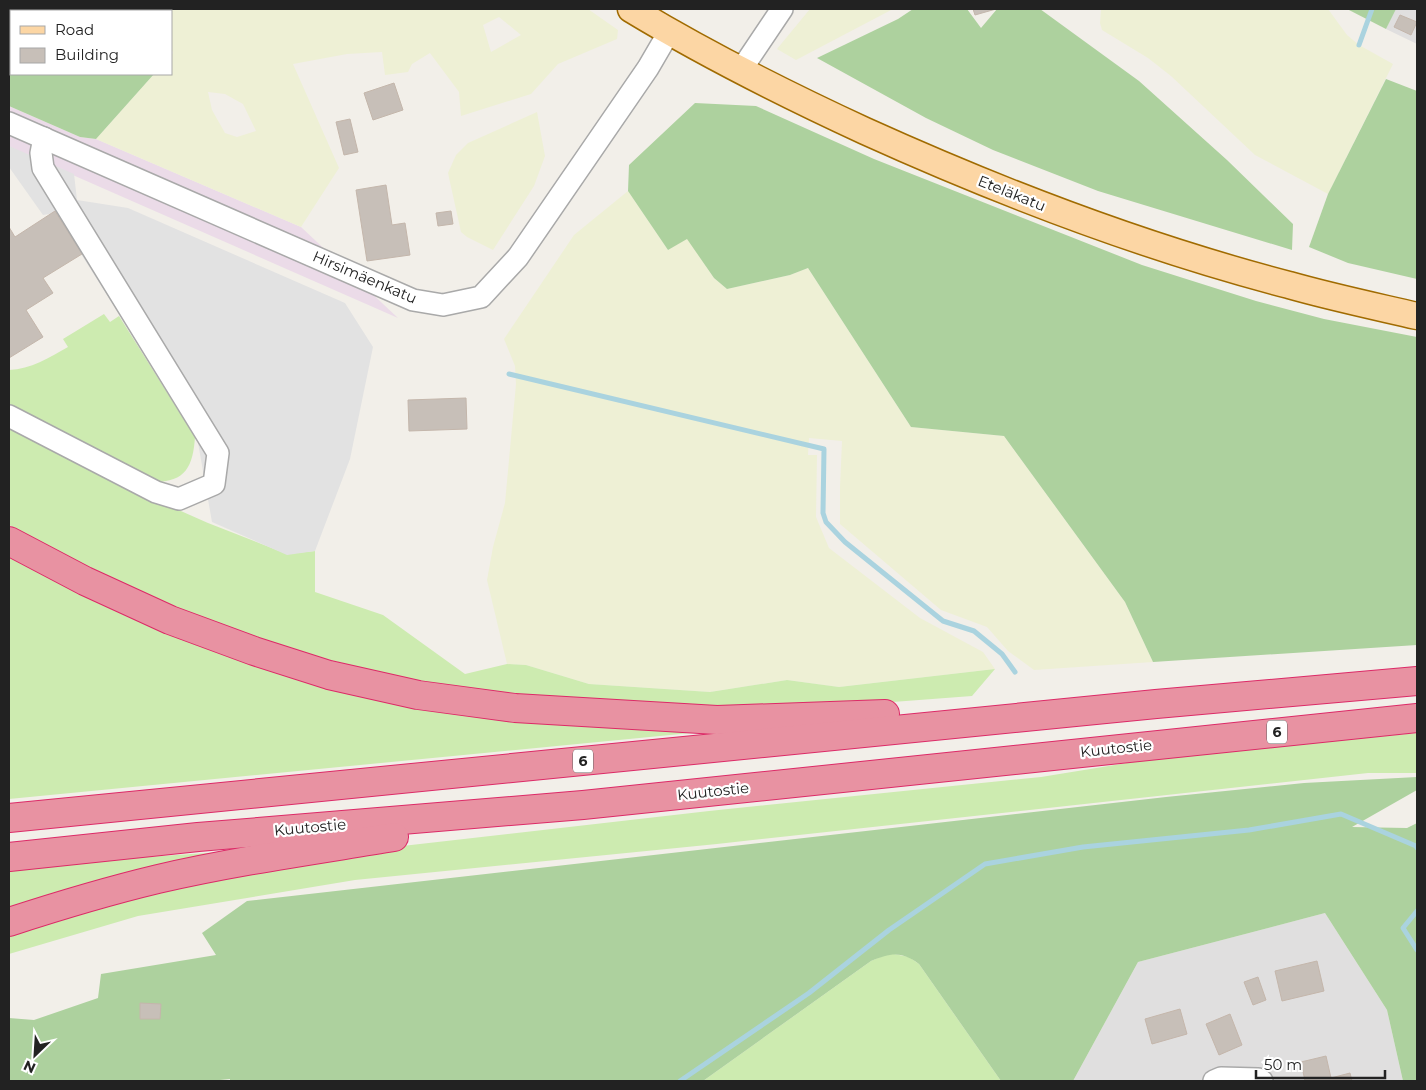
<svg xmlns="http://www.w3.org/2000/svg" width="1426" height="1090" viewBox="0 0 1426 1090" font-family="Montserrat,sans-serif">
  <rect width="100%" height="100%" fill="#f2efe9"/>
  <g fill="#e0dfdf">
    <polygon points="1395,9 1417,9 1417,44 1386,29"/>
    <polygon points="1325,913 1387,1010 1403,1081 1073,1081 1138,962"/>
  </g>
  <polygon fill="#ebdbe8" points="9,106 80,137 96,139 301,227 398,318 9,147"/>
  <g fill="#eef0d5" fill-rule="evenodd">
    <path d="M153,9h435l30,21 -1,9 -59,25 -27,30 -70,22 -2,-24 -29,-39 -18,11 -4,8 -23,3 -3,-23 -35,2 -54,10 46,104 -38,59 -205,-88 58,-65h17v-19l2,-2 -2,-5v-37h-16zM499,17l22,18 -30,17 -8,-27zM208,92l17,2 18,10 13,27 -19,6 -12,-4 -13,-23z"/>
    <polygon points="810,9 893,9 796,60 777,49"/>
    <polygon points="1099,9 1328,9 1347,35 1359,45 1393,64 1328,194 1255,155 1171,76 1148,58 1102,30 1100,23 1101,10"/>
    <polygon points="537,112 545,156 534,186 493,250 467,237 461,232 448,173 456,155 468,143"/>
    <polygon points="628,191 668,250 687,238 714,278 727,289 790,275 808,268 911,427 1004,436 1125,602 1153,662 1034,670 1008,651 987,627 941,610 840,524 840,487 842,441 809,438 808,455 817,455 816,517 829,548 920,618 983,652 995,669 839,687 787,680 710,692 589,684 526,665 507,664 487,580 493,547 505,503 516,384 515,366 504,339 574,235"/>
  </g>
  <g fill="#cdebb0">
    <path d="M104,314l6,8 9,-6 76,121c-2,29 -9,45 -41,45l-145,-73v-39c22,-1 40,-12 59,-23l-5,-8z"/>
    <polygon points="9,423 165,504 208,523 287,554 315,551 315,592 383,615 465,674 507,664 526,665 589,684 710,692 787,680 839,687 995,669 972,696 853,705 719,709 488,693 403,678 302,653 189,615 81,563 9,525"/>
    <polygon points="9,553 74,586 519,721 623,728 732,729 9,799"/>
    <polygon points="1417,733 1417,773 1368,773 717,844 355,880 138,916 9,954 9,935 133,898 288,865 376,849 709,811 1041,777 1164,757"/>
    <polygon points="252,850 139,872 72,888 9,909 9,870 86,861"/>
    <polygon points="889,953 909,957 919,964 1001,1081 703,1081 871,961"/>
  </g>
  <g fill="#add19e">
    <polygon points="9,9 153,9 155,11 11,11 11,74 154,74 96,139 80,137 9,106"/>
    <polygon points="913,9 967,9 981,28 997,9 1040,9 1139,81 1227,160 1293,224 1292,250 1098,191 993,150 926,118 817,58 898,19"/>
    <polygon points="1347,9 1396,9 1386,29"/>
    <polygon points="1386,79 1417,91 1417,279 1348,263 1309,247 1328,194"/>
    <polygon points="695,103 756,106 874,159 1142,265 1256,301 1324,319 1417,337 1417,645 1153,662 1125,602 1004,436 911,427 808,268 790,275 727,289 714,278 687,239 668,250 628,191 629,165"/>
    <path d="M1417,777v13l-65,37 55,1 10,-5v258h-14l-16,-71 -62,-97 -187,49 -65,119h-72l-82,-117c-18,-13 -28,-11 -48,-3l-168,120h-473v-2l-20,2h-201v-63l25,2 64,-22 3,-24 115,-19 -14,-22 45,-32 919,-104 138,-14z"/>
  </g>
  <polygon fill="#e2e2e2" points="9,146 74,174 77,200 128,208 345,303 373,347 350,459 315,551 287,555 212,522 197,437 55,213 43,215 9,167"/>
  <g fill="none" stroke-linecap="round" stroke-linejoin="round">
    <g stroke="#aad3df" stroke-width="5">
      <polyline points="1359,45 1372,9"/>
      <polyline points="509,374 824,449 823,513 826,522 845,542 943,621 974,631 1002,654 1015,672"/>
      <polyline points="1417,911 1403,928 1417,950"/>
      <polyline points="680,1081 809,993 889,930 985,864 1083,847 1249,830 1341,814 1416,846 1417,848"/>
    </g>
  </g>
  <g fill="#c7bfb8" stroke="#c4b6ab">
    <polygon points="973,9 996,9 975,15"/>
    <polygon points="1400,15 1417,22 1411,35 1394,27"/>
    <polygon points="394,83 403,110 373,120 364,93"/>
    <polygon points="350,119 358,152 344,155 336,122"/>
    <polygon points="386,185 392,225 405,223 410,255 367,261 356,190"/>
    <polygon points="55,211 82,254 43,278 53,293 26,310 43,337 9,358 9,227 15,237"/>
    <polygon points="451,211 453,224 438,226 436,213"/>
    <polygon points="466,398 467,429 409,431 408,400"/>
    <polygon points="1317,961 1324,991 1282,1001 1275,971"/>
    <polygon points="1258,977 1266,1000 1253,1005 1244,982"/>
    <polygon points="140,1003 161,1004 160,1019 140,1019"/>
    <polygon points="1180,1009 1187,1034 1152,1044 1145,1019"/>
    <polygon points="1230,1014 1242,1045 1219,1055 1206,1024"/>
    <polygon points="1326,1056 1331,1078 1350,1073 1352,1081 1305,1081 1301,1062"/>
  </g>
  <g fill="none" stroke-linecap="round" stroke-linejoin="round">
    <g stroke="#a9a9a9" stroke-width="24">
      <g id="minor">
        <polyline points="741,70 782,9"/>
        <polyline points="9,123 413,300 443,305 481,297 518,257 648,68 669,32"/>
        <polyline points="9,416 156,492 179,499 214,484 218,453 43,168 41,153 44,138"/>
        <polyline points="1214,1081 1221,1078 1258,1079 1262,1081"/>
      </g>
    </g>
    <g stroke="#a06b00" stroke-width="29">
      <path id="major" d="M631,9c76,46 154,85 234,122 137,62 278,116 424,154 42,12 85,21 128,31"/>
    </g>
    <g stroke="#dc2a67" stroke-width="30">
      <g id="highway">
        <polyline points="9,541 85,581 170,620 254,651 329,675 418,695 515,708 717,720 885,714"/>
        <polyline points="9,818 1156,704 1417,681"/>
        <polyline points="9,857 198,837 583,805 1417,718"/>
        <path d="M9,922c49,-16 99,-31 149,-43 78,-18 157,-29 236,-42"/>
      </g>
    </g>
    <use href="#minor" stroke="#fff" stroke-width="21"/>
    <use href="#major" stroke="#fcd6a4" stroke-width="26"/>
    <use href="#highway" stroke="#e892a2" stroke-width="28"/>
  </g>
  <g text-anchor="middle" dominant-baseline="central" stroke-width="4.5" stroke-linejoin="round" paint-order="stroke">
    <g fill="#fff" stroke="#646464" stroke-width="1">
      <rect x="1267" y="720.5" width="20" height="23" rx="4"/>
      <rect x="573" y="749.5" width="20" height="23" rx="4"/>
    </g>
    <g font-size="14" font-weight="bold" fill="#222">
      <text x="1277" y="732">6</text>
      <text x="583" y="761">6</text>
    </g>
    <g font-size="15" fill="#222" stroke="#fff">
      <text transform="translate(1012 193) rotate(22)">Eteläkatu</text>
      <text transform="translate(365 277) rotate(23)">Hirsimäenkatu</text>
      <text transform="translate(1116 748) rotate(-6)">Kuutostie</text>
      <text transform="translate(713 791) rotate(-6)">Kuutostie</text>
      <text transform="translate(310 827) rotate(-5)">Kuutostie</text>
    </g>
  </g>
  <rect width="1426" height="1090" fill="none" stroke="#222222" stroke-width="20"/>
  <rect x="10" y="10" width="162" height="65" fill="#ffffff" stroke="#a7a7a7"/>
  <rect x="20" y="26" width="25" height="8" fill="#fcd6a4" stroke="#a7a7a7"/>
  <text x="55" y="35" font-size="15" fill="#222222">Road</text>
  <rect x="20" y="48" width="25" height="15" fill="#c7bfb8" stroke="#a7a7a7"/>
  <text x="55" y="60" font-size="15" fill="#222222">Building</text>
  <g transform="translate(35 1055) rotate(205)" stroke="#ffffff" stroke-width="4" paint-order="stroke">
  <path d="M0-4L9 19L0 12L-9 19Z" fill="#222222"/>
  <text y="-8" font-size="14" font-weight="bold" text-anchor="middle" fill="#222222">N</text>
  </g>
  <path d="M1256 1070v8h129v-8" fill="none" stroke="#222222" stroke-width="2.5"/>
  <text x="1264" y="1070" font-size="15" fill="#222222" stroke="#ffffff" stroke-width="4" paint-order="stroke">50 m</text>
</svg>
